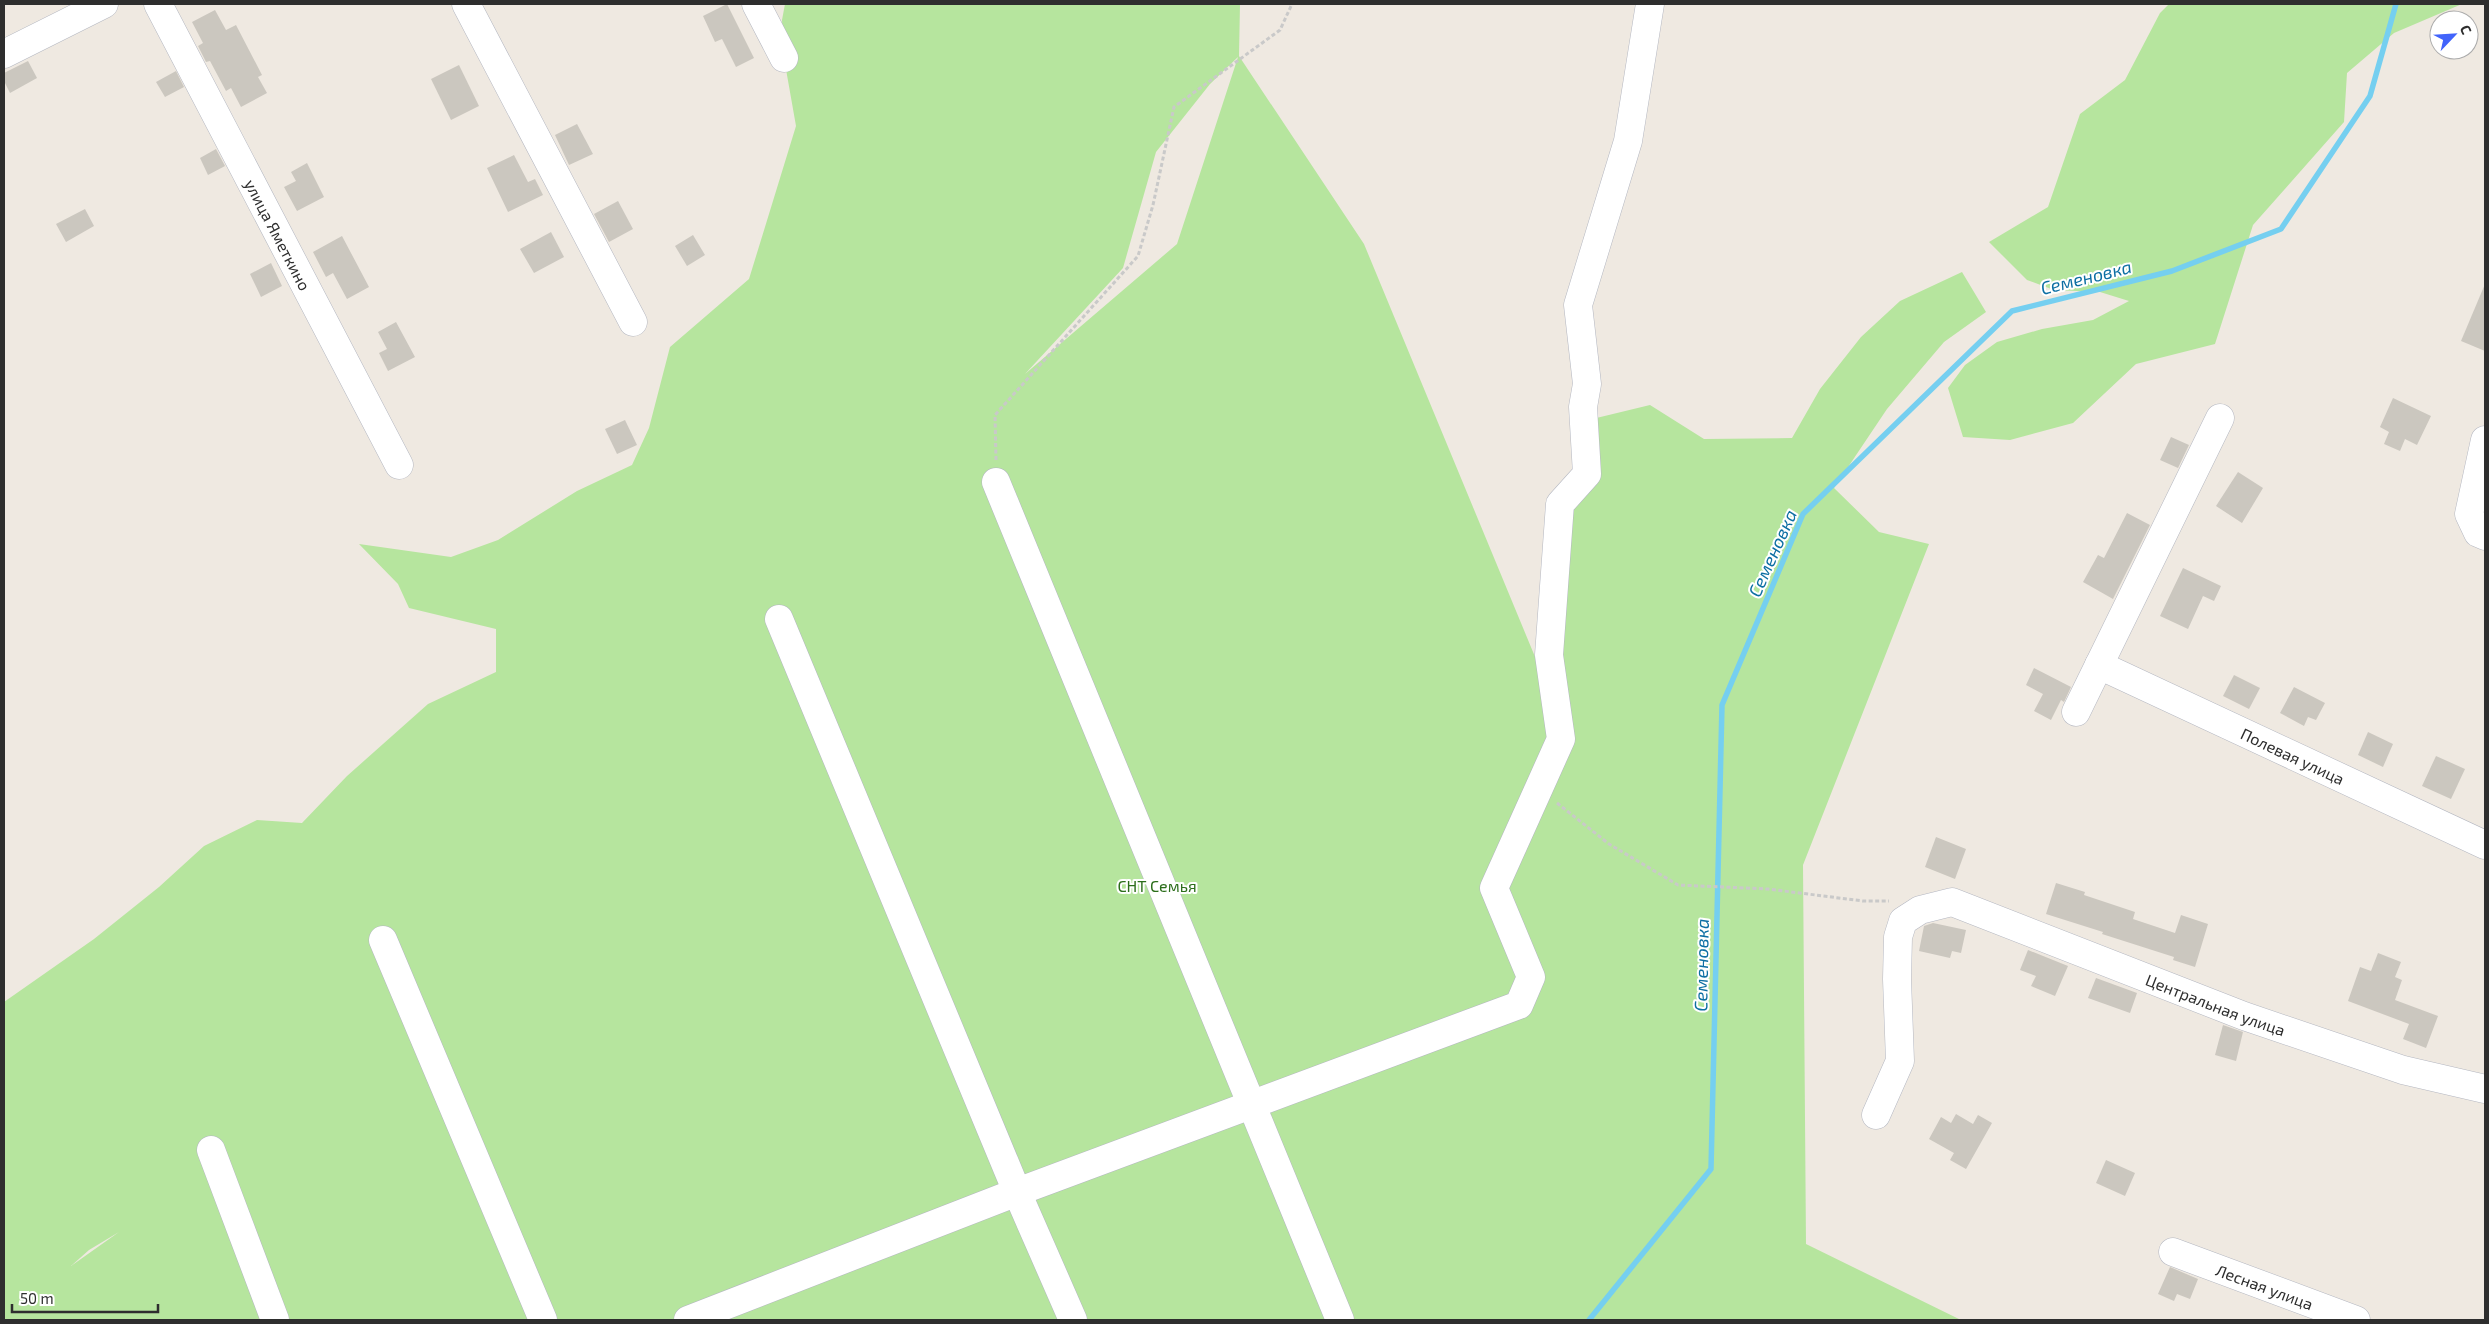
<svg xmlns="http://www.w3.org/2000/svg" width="2489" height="1324" viewBox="0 0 2489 1324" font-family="'Exo 2',sans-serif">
  <rect width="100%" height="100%" fill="#efe9e1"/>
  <g fill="#b6e59e" fill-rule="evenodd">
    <path d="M785,4h455l-1,52 125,188 191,461 5,-201 27,-30 -3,-53 66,-16 54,34 88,-1 28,-49 41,-52 39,-36 62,-29 24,40 -42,30 -57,67 -53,79 45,44 50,12 -126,321 3,379 155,76h-1957v-318l90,-63 65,-52 45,-41 53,-26 45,3 45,-47 81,-72 68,-32v-43l-87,-21 -11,-24 -39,-40 92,13 47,-17 79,-49 55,-26 17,-37 21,-81 79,-68 47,-153 -12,-68 -2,-38zM1238,57l-61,187 -152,130 98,-106 33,-116 54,-68zM119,1232l-48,34 18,-16z"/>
    <polygon points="2169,4 2462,4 2394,33 2347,73 2344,122 2253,225 2215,344 2136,364 2073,423 2010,440 1963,437 1948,388 1965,365 1997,342 2042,329 2093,320 2129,301 2100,292 2054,290 2027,280 1989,242 2048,207 2080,114 2125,80 2160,13"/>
  </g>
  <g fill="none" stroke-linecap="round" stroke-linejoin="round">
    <polyline stroke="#75cff0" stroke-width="5.5" points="1589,1320 1711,1169 1722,705 1803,514 2012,311 2172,271 2281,229 2370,96 2396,4"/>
  </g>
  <g fill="#cbc7bf">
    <polygon points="727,4 754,58 736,67 722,39 715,42 703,16"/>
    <polygon points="215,10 226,30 236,25 262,75 258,77 267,93 241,107 231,88 226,91 210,61 206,62 198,46 203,43 192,22"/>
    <polygon points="28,61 37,78 10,93 4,81 4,73"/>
    <polygon points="459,65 479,106 451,120 431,79"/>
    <polygon points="176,71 184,87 165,97 156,82"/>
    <polygon points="577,124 593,154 569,165 555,135"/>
    <polygon points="216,149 225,166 208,175 200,158"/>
    <polygon points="514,155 528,182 535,179 543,195 508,212 487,168"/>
    <polygon points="307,163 324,197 297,211 284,187 296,181 291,172"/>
    <polygon points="618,201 633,229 609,242 594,214"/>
    <polygon points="85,209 94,226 66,242 56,224"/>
    <polygon points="551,232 564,257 534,273 520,249"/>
    <polygon points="693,235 705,255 687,266 675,246"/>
    <polygon points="342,236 369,287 347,299 333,273 326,277 313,252"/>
    <polygon points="271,263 282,286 261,297 250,274"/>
    <polygon points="2485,284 2485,351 2461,341"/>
    <polygon points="396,322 415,357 388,371 379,353 387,349 378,332"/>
    <polygon points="2393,398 2431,416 2417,445 2405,439 2400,451 2384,444 2389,432 2380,427"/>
    <polygon points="625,420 637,445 617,454 605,429"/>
    <polygon points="2171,437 2189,445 2178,468 2160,460"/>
    <polygon points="2238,472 2263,488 2242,523 2216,506"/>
    <polygon points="2127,513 2150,525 2113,599 2083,582 2098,555 2104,558"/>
    <polygon points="2183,568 2221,586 2214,601 2203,596 2188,629 2160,616"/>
    <polygon points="2034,668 2071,687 2064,702 2061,700 2051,720 2034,711 2043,694 2026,685"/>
    <polygon points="2234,675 2260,688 2249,709 2223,696"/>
    <polygon points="2294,687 2325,703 2316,720 2308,717 2304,726 2280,713"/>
    <polygon points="2368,732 2393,744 2383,767 2358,755"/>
    <polygon points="2436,756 2465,769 2451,799 2422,786"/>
    <polygon points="1936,837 1966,849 1955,879 1925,867"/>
    <polygon points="2056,883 2085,892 2084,895 2135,912 2133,919 2175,933 2181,915 2208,924 2195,967 2173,960 2174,957 2102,934 2103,932 2046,914"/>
    <polygon points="1933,923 1966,930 1961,953 1952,951 1950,958 1919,951 1924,926"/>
    <polygon points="2028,950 2068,966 2055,996 2031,986 2036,976 2020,970"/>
    <polygon points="2378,953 2401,962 2395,977 2402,980 2395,1000 2438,1016 2426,1048 2403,1039 2409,1024 2348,1001 2360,967 2371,971"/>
    <polygon points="2096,978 2137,993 2130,1013 2088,998"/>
    <polygon points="2223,1025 2243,1032 2236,1061 2215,1055"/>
    <polygon points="1956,1114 1973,1124 1978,1115 1992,1123 1966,1169 1950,1160 1954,1153 1929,1139 1941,1117 1951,1123"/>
    <polygon points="2106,1160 2135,1173 2125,1196 2096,1183"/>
    <polygon points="2170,1267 2198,1279 2190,1299 2177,1294 2174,1301 2158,1294"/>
  </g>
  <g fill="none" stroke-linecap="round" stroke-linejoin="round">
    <g stroke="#b4b7c1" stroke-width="29">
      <g id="minor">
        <path id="s1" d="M158,4l241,461"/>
        <polyline points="466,4 633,322"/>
        <polyline points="756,4 784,58"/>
        <polyline points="4,54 104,4"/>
        <polyline points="2485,440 2469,514 2478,533 2485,536"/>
        <polyline points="996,482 1340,1320"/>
        <polyline points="779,619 1017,1192 1073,1320"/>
        <path id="s2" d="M2099,665l386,180"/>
        <polyline points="2076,712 2220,418"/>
        <polyline points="383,940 543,1320"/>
        <path id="s3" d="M1876,1115l24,-54 -3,-82 1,-42 5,-16 17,-11 32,-8 292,114 159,54 82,19"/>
        <polyline points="211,1150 275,1320"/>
        <path id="s4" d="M2173,1252l183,68"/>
        <polyline points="688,1320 1017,1192 1519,1005 1531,977 1494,888 1561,739 1549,655 1560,504 1587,474 1583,407 1587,384 1578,305 1628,141 1650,4"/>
      </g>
    </g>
    <g stroke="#c9c9c9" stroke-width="3" stroke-dasharray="4 2.5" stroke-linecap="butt">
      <polyline points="996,460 995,415 1138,256 1153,205 1174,107 1280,30 1292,4"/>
      <polyline points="1557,803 1609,844 1678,885 1768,889 1863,901 1889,901"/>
    </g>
    <use href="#minor" stroke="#fff" stroke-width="28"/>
  </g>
  <g text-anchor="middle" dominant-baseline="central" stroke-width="4" stroke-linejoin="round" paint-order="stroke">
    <g font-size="16" fill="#2e2e2e" stroke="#fff">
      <text stroke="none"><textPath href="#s1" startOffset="260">улица Яметкино</textPath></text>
      <text stroke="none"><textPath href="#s2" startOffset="214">Полевая улица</textPath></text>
      <text stroke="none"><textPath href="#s3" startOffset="536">Центральная улица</textPath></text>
      <text stroke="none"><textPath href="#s4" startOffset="98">Лесная улица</textPath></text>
    </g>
    <g font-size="16" fill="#2c6e1b" stroke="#fff">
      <text x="1157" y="885">СНТ Семья</text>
    </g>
    <g font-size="18" font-style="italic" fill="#0d6fa3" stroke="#fff">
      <text transform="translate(2086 277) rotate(-14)">Семеновка</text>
      <text transform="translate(1772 553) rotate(-66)">Семеновка</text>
      <text transform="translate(1701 965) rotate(-89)">Семеновка</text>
    </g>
  </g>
  <rect width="2489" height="1324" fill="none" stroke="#2e2e2e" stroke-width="10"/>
  <g transform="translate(2454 35) rotate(65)"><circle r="24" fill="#ffffff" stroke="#ababab"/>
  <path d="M0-4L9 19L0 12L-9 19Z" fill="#4264fb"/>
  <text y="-8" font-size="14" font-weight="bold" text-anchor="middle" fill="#2e2e2e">С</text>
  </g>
  <path d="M12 1304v8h146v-8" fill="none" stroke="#2e2e2e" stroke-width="2.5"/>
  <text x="20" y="1304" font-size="15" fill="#2e2e2e" stroke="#ffffff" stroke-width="4" paint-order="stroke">50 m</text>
</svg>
